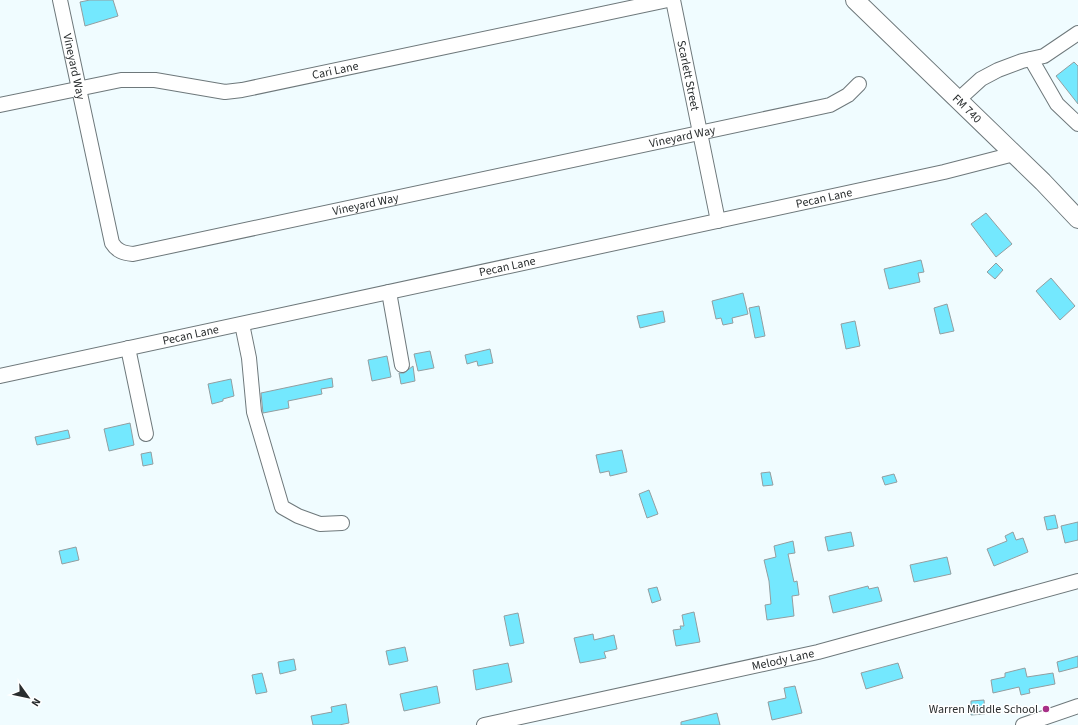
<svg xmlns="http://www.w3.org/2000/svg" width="1078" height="725" viewBox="0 0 1078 725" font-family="'Source Sans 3',sans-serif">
  <rect width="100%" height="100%" fill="#f0fcff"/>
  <g fill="#74e8fe" stroke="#939ea0">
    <polygon points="90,0 113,0 118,16 85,26 80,2"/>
    <polygon points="1074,62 1078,66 1078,104 1056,76"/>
    <polygon points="986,213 1012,244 996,257 971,224"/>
    <polygon points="921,260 924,272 918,273 920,282 889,289 884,269"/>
    <polygon points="996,263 1003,270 995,279 987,272"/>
    <polygon points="1051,278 1075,306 1060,320 1036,291"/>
    <polygon points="743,293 748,314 732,318 733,323 723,325 721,318 716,319 712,301"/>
    <polygon points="947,304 954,331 940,334 934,308"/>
    <polygon points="759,306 765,336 755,338 749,308"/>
    <polygon points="663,311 665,322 640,328 637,316"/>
    <polygon points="855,321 860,346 846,349 841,324"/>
    <polygon points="490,349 493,363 478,366 477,361 467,364 465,355"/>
    <polygon points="430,351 434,368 418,371 414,354"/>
    <polygon points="387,356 391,377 372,381 368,360"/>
    <polygon points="413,366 415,381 401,384 399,373 404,373"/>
    <polygon points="332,378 333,387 321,389 322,394 288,401 289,408 263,413 261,393"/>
    <polygon points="231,379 234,396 223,399 223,401 212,404 208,384"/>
    <polygon points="130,423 134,445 109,451 104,429"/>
    <polygon points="68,430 70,438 37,445 35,437"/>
    <polygon points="622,450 627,472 610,476 609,471 600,473 596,455"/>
    <polygon points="151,452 153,464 143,466 141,454"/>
    <polygon points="770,472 773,485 763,486 761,473"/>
    <polygon points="894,474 897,482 885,485 882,477"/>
    <polygon points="649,490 658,514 647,518 639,494"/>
    <polygon points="1055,515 1058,528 1047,530 1044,517"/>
    <polygon points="1078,522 1078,540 1065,543 1061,526"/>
    <polygon points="851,532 854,546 828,551 825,537"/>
    <polygon points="1013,532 1016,540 1023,538 1028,552 994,566 987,549 1007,541 1005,536"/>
    <polygon points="793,541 795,553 788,554 794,582 797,581 799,595 792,596 794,616 767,620 765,605 771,604 769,581 764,560 776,557 774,546"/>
    <polygon points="76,547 79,560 62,564 59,551"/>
    <polygon points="947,557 951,574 914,582 910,565"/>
    <polygon points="868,586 869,589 878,587 882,601 833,613 829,596"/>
    <polygon points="657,587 661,600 652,603 648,589"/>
    <polygon points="694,612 700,642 676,646 673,630 681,629 680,626 684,626 682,615"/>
    <polygon points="518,613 524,643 510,646 504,616"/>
    <polygon points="593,634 594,640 614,635 617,649 604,652 606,658 580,663 574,638"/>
    <polygon points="405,647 408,661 389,665 386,651"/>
    <polygon points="1078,656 1078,667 1059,672 1057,662"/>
    <polygon points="294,659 296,670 280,674 278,662"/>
    <polygon points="508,663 512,682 476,690 473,670"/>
    <polygon points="898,663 903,678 866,689 861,673"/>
    <polygon points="1025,668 1027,677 1053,673 1055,684 1029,689 1030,693 1021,695 1019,687 993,693 991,680 1005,677 1005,673"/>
    <polygon points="262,673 267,692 256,694 252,675"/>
    <polygon points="437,686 440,703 404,711 400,694"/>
    <polygon points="795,686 802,713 772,720 768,702 786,698 784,688"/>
    <polygon points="984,700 985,714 971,715 971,701"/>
    <polygon points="346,704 349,723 339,725 313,725 311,716 332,712 331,707"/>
    <polygon points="717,713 720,725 681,725 681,722"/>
  </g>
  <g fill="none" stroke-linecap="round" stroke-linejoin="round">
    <g stroke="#6e787b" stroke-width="16">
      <g id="minor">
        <path id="s1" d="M60,0l52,243c5,8 11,10 21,11l697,-149 18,-10 11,-11"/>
        <path id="s2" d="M673,0l45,221"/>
        <polyline points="1031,59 1057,104 1078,124"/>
        <polyline points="958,100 981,79 998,70 1022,61 1044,56 1078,33"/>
        <path id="s3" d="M0,105l121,-25h34l70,12 17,-2 426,-90"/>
        <polyline points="389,292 402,365"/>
        <polyline points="242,324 249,358 254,412 282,507 298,516 320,524 342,523"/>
        <polyline points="128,348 146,434"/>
        <path id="s4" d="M0,376l944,-204 70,-18"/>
        <path id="s5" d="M484,725l334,-73 260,-71"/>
        <polyline points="1023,725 1078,706"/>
      </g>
    </g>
    <g stroke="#6e787b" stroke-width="20">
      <g id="major">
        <path id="s6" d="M855,0l188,182 35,37"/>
      </g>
    </g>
    <use href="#minor" stroke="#fff" stroke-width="14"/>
    <use href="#major" stroke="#fff" stroke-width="18"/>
  </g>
  <circle fill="#a73087" stroke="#fff" stroke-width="1.5" cx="1046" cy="709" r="4"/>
  <g text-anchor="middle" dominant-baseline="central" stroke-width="3" stroke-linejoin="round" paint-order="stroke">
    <g font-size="12" fill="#292d2e" stroke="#fff">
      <text stroke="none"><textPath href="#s1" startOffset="68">Vineyard Way</textPath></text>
      <text stroke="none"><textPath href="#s3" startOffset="341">Cari Lane</textPath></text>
      <text stroke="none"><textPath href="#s2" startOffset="77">Scarlett Street</textPath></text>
      <text stroke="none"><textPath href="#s6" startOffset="156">FM 740</textPath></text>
      <text stroke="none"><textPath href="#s1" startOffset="835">Vineyard Way</textPath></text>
      <text stroke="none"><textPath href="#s4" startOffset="843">Pecan Lane</textPath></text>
      <text stroke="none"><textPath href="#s1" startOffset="511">Vineyard Way</textPath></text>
      <text stroke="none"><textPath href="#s4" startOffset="519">Pecan Lane</textPath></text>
      <text stroke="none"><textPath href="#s4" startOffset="195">Pecan Lane</textPath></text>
      <text stroke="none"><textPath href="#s5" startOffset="306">Melody Lane</textPath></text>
    </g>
    <g font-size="12" fill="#292d2e" stroke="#fff" text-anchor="end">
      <text x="1038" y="709">Warren Middle School</text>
    </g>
  </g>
  <g transform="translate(28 697) rotate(123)" stroke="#ffffff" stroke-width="3" paint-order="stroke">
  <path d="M0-3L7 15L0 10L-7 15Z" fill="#292d2e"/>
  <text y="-6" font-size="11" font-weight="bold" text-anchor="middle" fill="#292d2e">N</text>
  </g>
</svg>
